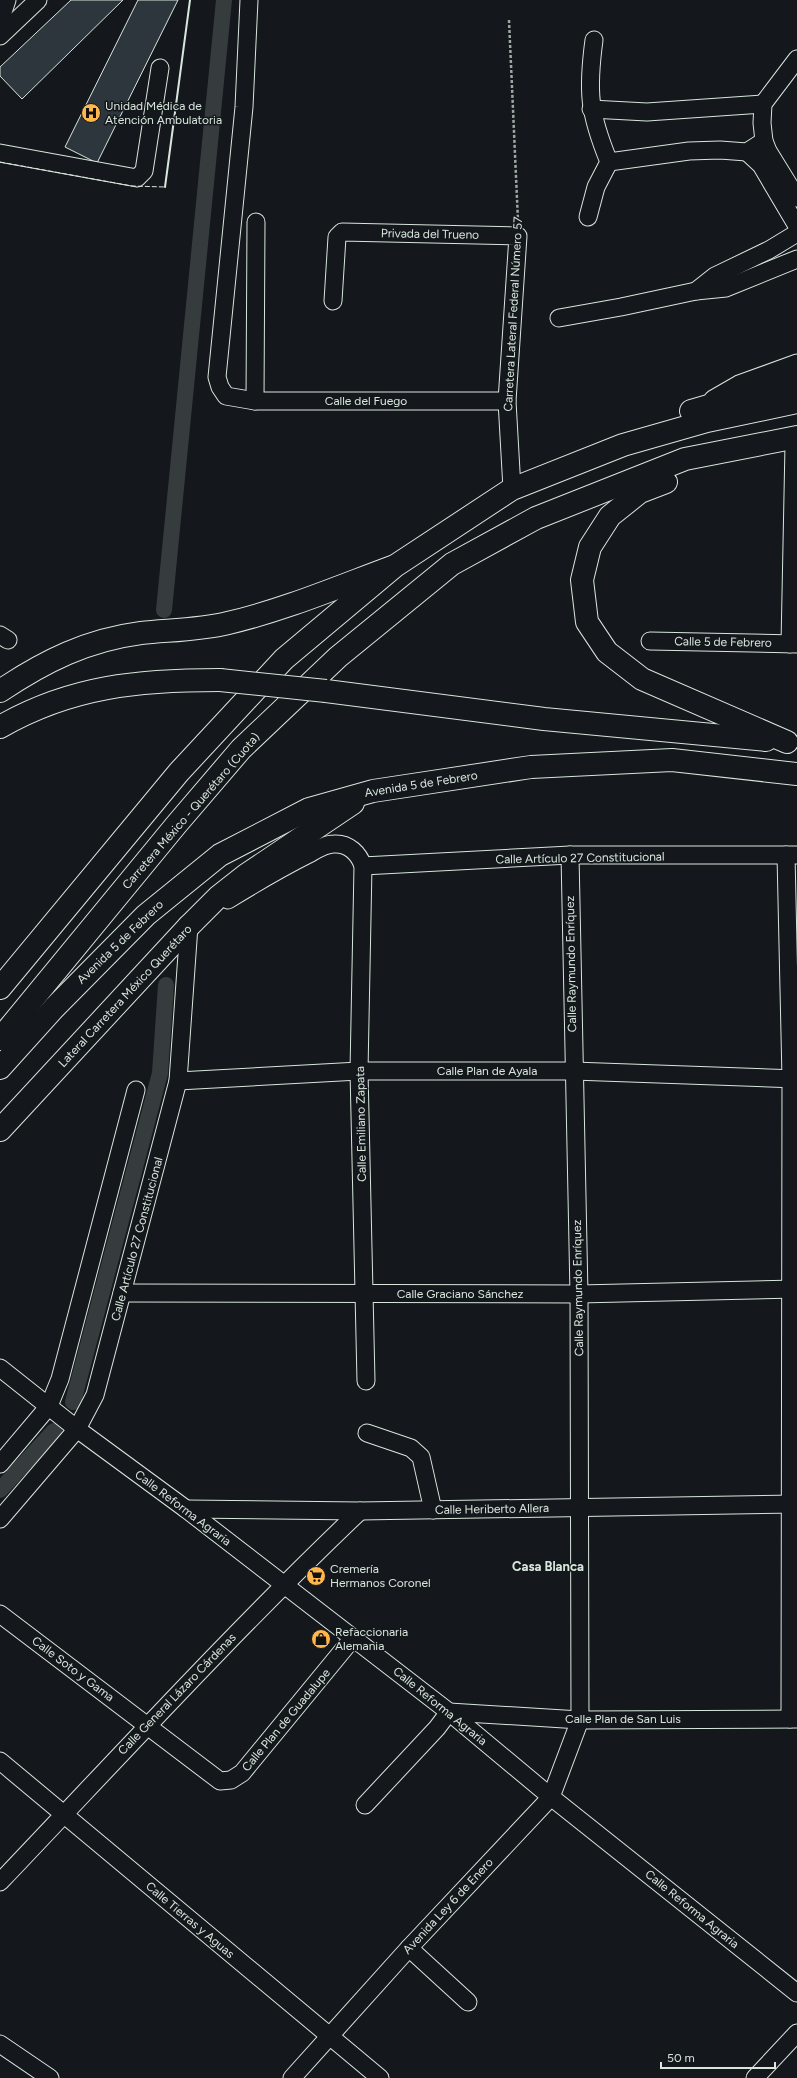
<svg xmlns="http://www.w3.org/2000/svg" width="797" height="2078" viewBox="0 0 797 2078" font-family="Figtree,sans-serif">
  <rect width="100%" height="100%" fill="#14181c"/>
  <g fill="none" stroke-linecap="round" stroke-linejoin="round">
    <g stroke="#363b3e" stroke-width="16">
      <polyline points="164,610 224,0"/>
      <polyline points="73,1402 160,1073 166,985"/>
      <polyline points="0,1490 54,1431"/>
    </g>
  </g>
  <g fill="#2c363c" stroke="#d8e6dc">
    <polygon points="71,0 123,0 22,99 0,76 0,67"/>
    <polygon points="138,0 178,0 97,163 65,147"/>
  </g>
  <g fill="none" stroke-linecap="round" stroke-linejoin="round">
    <g stroke="#d8e6dc" stroke-width="19">
      <g id="minor">
        <polyline points="249,0 244,107 217,377 220,387 226,396 255,401 507,401"/>
        <polyline points="0,21 7,0"/>
        <polyline points="0,36 38,0"/>
        <polyline points="797,59 763,104 762,123 764,141 768,151 797,198"/>
        <polyline points="591,109 647,112 763,104"/>
        <polyline points="747,152 761,165 797,226"/>
        <polyline points="0,153 137,178 144,171 160,68"/>
        <polyline points="609,162 689,151 720,150 747,152 764,141"/>
        <path d="M588,217l8,-30 13,-25c-20,-49 -22,-70 -15,-122"/>
        <polyline points="696,291 715,276 769,250 797,233"/>
        <polyline points="333,301 337,237 342,232 518,236 507,401 512,489"/>
        <polyline points="559,318 621,307 696,291 726,288 797,259"/>
        <polyline points="713,399 739,384 797,363"/>
        <polyline points="255,401 256,222"/>
        <polyline points="0,635 8,640"/>
        <polyline points="650,641 797,644"/>
        <polyline points="790,644 794,445"/>
        <polyline points="786,855 791,1079 790,1719"/>
        <polyline points="363,866 570,855 797,855"/>
        <path d="M228,900c26,-16 53,-32 81,-46 7,-4 16,-10 25,-10 15,-1 25,10 29,22l-4,205 7,310"/>
        <polyline points="178,1081 359,1071 573,1071 797,1079"/>
        <polyline points="122,1293 579,1294 797,1289"/>
        <polyline points="0,1368 77,1429 186,1509 449,1712 551,1797 797,1993"/>
        <polyline points="367,1433 411,1448 421,1457 433,1510"/>
        <polyline points="0,1464 49,1406 60,1379 136,1090"/>
        <polyline points="186,1509 360,1511 797,1504"/>
        <polyline points="0,1519 77,1429 95,1395 178,1081 189,926 195,923"/>
        <polyline points="0,1614 220,1781 231,1780 242,1773 353,1638"/>
        <polyline points="0,1761 380,2078"/>
        <polyline points="365,1805 437,1728 449,1712 580,1720 797,1719"/>
        <path d="M0,1882c119,-125 235,-252 360,-371"/>
        <polyline points="409,1948 468,2002"/>
        <polyline points="0,2044 50,2078"/>
        <polyline points="292,2078 409,1948 551,1797 580,1720 579,1294 570,855"/>
        <polyline points="755,2078 797,2033"/>
      </g>
    </g>
    <g stroke="#d8e6dc" stroke-width="24">
      <g id="major">
        <path d="M0,691c45,-30 87,-51 141,-58 29,-3 59,-3 87,-10 56,-13 110,-36 164,-56"/>
        <polyline points="0,1130 189,926"/>
      </g>
    </g>
    <g stroke="#d8e6dc" stroke-width="24">
      <g id="highway">
        <polyline points="691,411 797,380"/>
        <polyline points="666,482 640,492 610,516 590,547 582,580 587,622 607,652 642,679 787,742"/>
        <polyline points="326,691 544,719 766,740"/>
        <path d="M0,727c71,-41 140,-47 220,-47"/>
        <polyline points="189,926 218,897 246,875 353,803"/>
        <polyline points="0,988 179,772 284,659 395,566 512,489 623,445 707,421 797,402"/>
        <polyline points="0,1039 176,825 241,749 338,657 452,564 536,518 685,459 797,437"/>
        <polyline points="0,1068 54,1008 146,915 220,855 309,809 373,791 531,767 672,760 797,774"/>
      </g>
    </g>
    <polyline stroke="#9da8a2" stroke-width="2.5" stroke-dasharray="3 2" stroke-linecap="butt" points="509,20 518,221"/>
    <use href="#minor" stroke="#14181c" stroke-width="17"/>
    <use href="#major" stroke="#14181c" stroke-width="22"/>
    <use href="#highway" stroke="#14181c" stroke-width="22"/>
    <g stroke="#d8e6dc" stroke-width="24" stroke-linecap="butt">
      <polyline id="highway-bridge" points="220,680 326,691"/>
    </g>
    <use href="#highway-bridge" stroke="#14181c" stroke-width="22"/>
    <polyline stroke="#d8e6dc" stroke-width="1" stroke-dasharray="5 2" stroke-linecap="butt" points="0,162 132,186 165,187"/>
    <polyline stroke="#d8e6dc" stroke-width="2" points="165,187 190,0"/>
  </g>
  <defs>
    <g id="hospital-disc" transform="scale(1)"><circle r="9.5" fill="#ffb74d" stroke="#14181c"/><path d="M-5-5h3v3.5h4V-5h3V5h-3V1.5h-4V5h-3Z" fill="#111"/></g>
    <g id="supermarket-disc" transform="scale(1)"><circle r="9.5" fill="#ffb74d" stroke="#14181c"/><path d="M-6-5.5h2.5l.6 2H6L4.5 2H-2.5L-4.4-4H-6ZM-1.5 3.2a1.3 1.3 0 1 0 .1 0ZM3 3.2a1.3 1.3 0 1 0 .1 0Z" fill="#111"/></g>
    <g id="shop-disc" transform="scale(1)"><circle r="9.5" fill="#ffb74d" stroke="#14181c"/><path d="M-5-2.5h2.3a2.7 3.5 0 0 1 5.4 0H5L5.5 6h-11ZM-1.5-2.5h3a1.5 2.3 0 0 0-3 0Z" fill="#111"/></g>
  </defs>
  <g fill-rule="evenodd">
    <use href="#hospital-disc" x="91" y="113"/>
    <use href="#supermarket-disc" x="316" y="1576"/>
    <use href="#shop-disc" x="321" y="1639"/>
  </g>
  <g text-anchor="middle" dominant-baseline="central" stroke-width="3" stroke-linejoin="round" paint-order="stroke">
    <g font-size="12" fill="#d8e6dc" stroke="#14181c" text-anchor="start">
      <text x="105" y="106">Unidad Médica de<tspan x="105" dy="14">Atención Ambulatoria</tspan></text>
      <text x="330" y="1569">Cremería<tspan x="330" dy="14">Hermanos Coronel</tspan></text>
      <text x="335" y="1632">Refaccionaria<tspan x="335" dy="14">Alemania</tspan></text>
    </g>
    <g font-size="12" fill="#d8e6dc" stroke="#14181c">
      <text transform="translate(430 234) rotate(1)">Privada del Trueno</text>
      <text transform="translate(513 314) rotate(-87)">Carretera Lateral Federal Número 57</text>
      <text x="366" y="401">Calle del Fuego</text>
      <text transform="translate(723 642) rotate(1)">Calle 5 de Febrero</text>
      <text transform="translate(421 784) rotate(-9)">Avenida 5 de Febrero</text>
      <text transform="translate(191 811) rotate(-49)">Carretera México - Querétaro (Cuota)</text>
      <text transform="translate(580 858) rotate(-1)">Calle Artículo 27 Constitucional</text>
      <text transform="translate(120 942) rotate(-44)">Avenida 5 de Febrero</text>
      <text transform="translate(571 964) rotate(-91)">Calle Raymundo Enríquez</text>
      <text transform="translate(125 996) rotate(-47)">Lateral Carretera México Querétaro</text>
      <text x="487" y="1071">Calle Plan de Ayala</text>
      <text transform="translate(361 1124) rotate(-91)">Calle Emiliano Zapata</text>
      <text transform="translate(137 1239) rotate(-75)">Calle Artículo 27 Constitucional</text>
      <text transform="translate(578 1288) rotate(-91)">Calle Raymundo Enríquez</text>
      <text x="460" y="1294">Calle Graciano Sánchez</text>
      <text transform="translate(183 1508) rotate(37)">Calle Reforma Agraria</text>
      <text transform="translate(492 1509) rotate(-1)">Calle Heriberto Allera</text>
      <text transform="translate(73 1669) rotate(37)">Calle Soto y Gama</text>
      <text transform="translate(177 1694) rotate(-46)">Calle General Lázaro Cárdenas</text>
      <text transform="translate(440 1706) rotate(39)">Calle Reforma Agraria</text>
      <text x="623" y="1719">Calle Plan de San Luis</text>
      <text transform="translate(286 1720) rotate(-50)">Calle Plan de Guadalupe</text>
      <text transform="translate(448 1906) rotate(-47)">Avenida Ley 6 de Enero</text>
      <text transform="translate(692 1909) rotate(39)">Calle Reforma Agraria</text>
      <text transform="translate(190 1920) rotate(40)">Calle Tierras y Aguas</text>
    </g>
    <g font-size="13" font-weight="bold" fill="#d8e6dc" stroke="#14181c">
      <text x="548" y="1566">Casa Blanca</text>
    </g>
  </g>
  <path d="M661 2062v6h114v-6" fill="none" stroke="#d8e6dc" stroke-width="2"/>
  <text x="667" y="2062" font-size="12" fill="#d8e6dc" stroke="#14181c" stroke-width="3" paint-order="stroke">50 m</text>
</svg>
